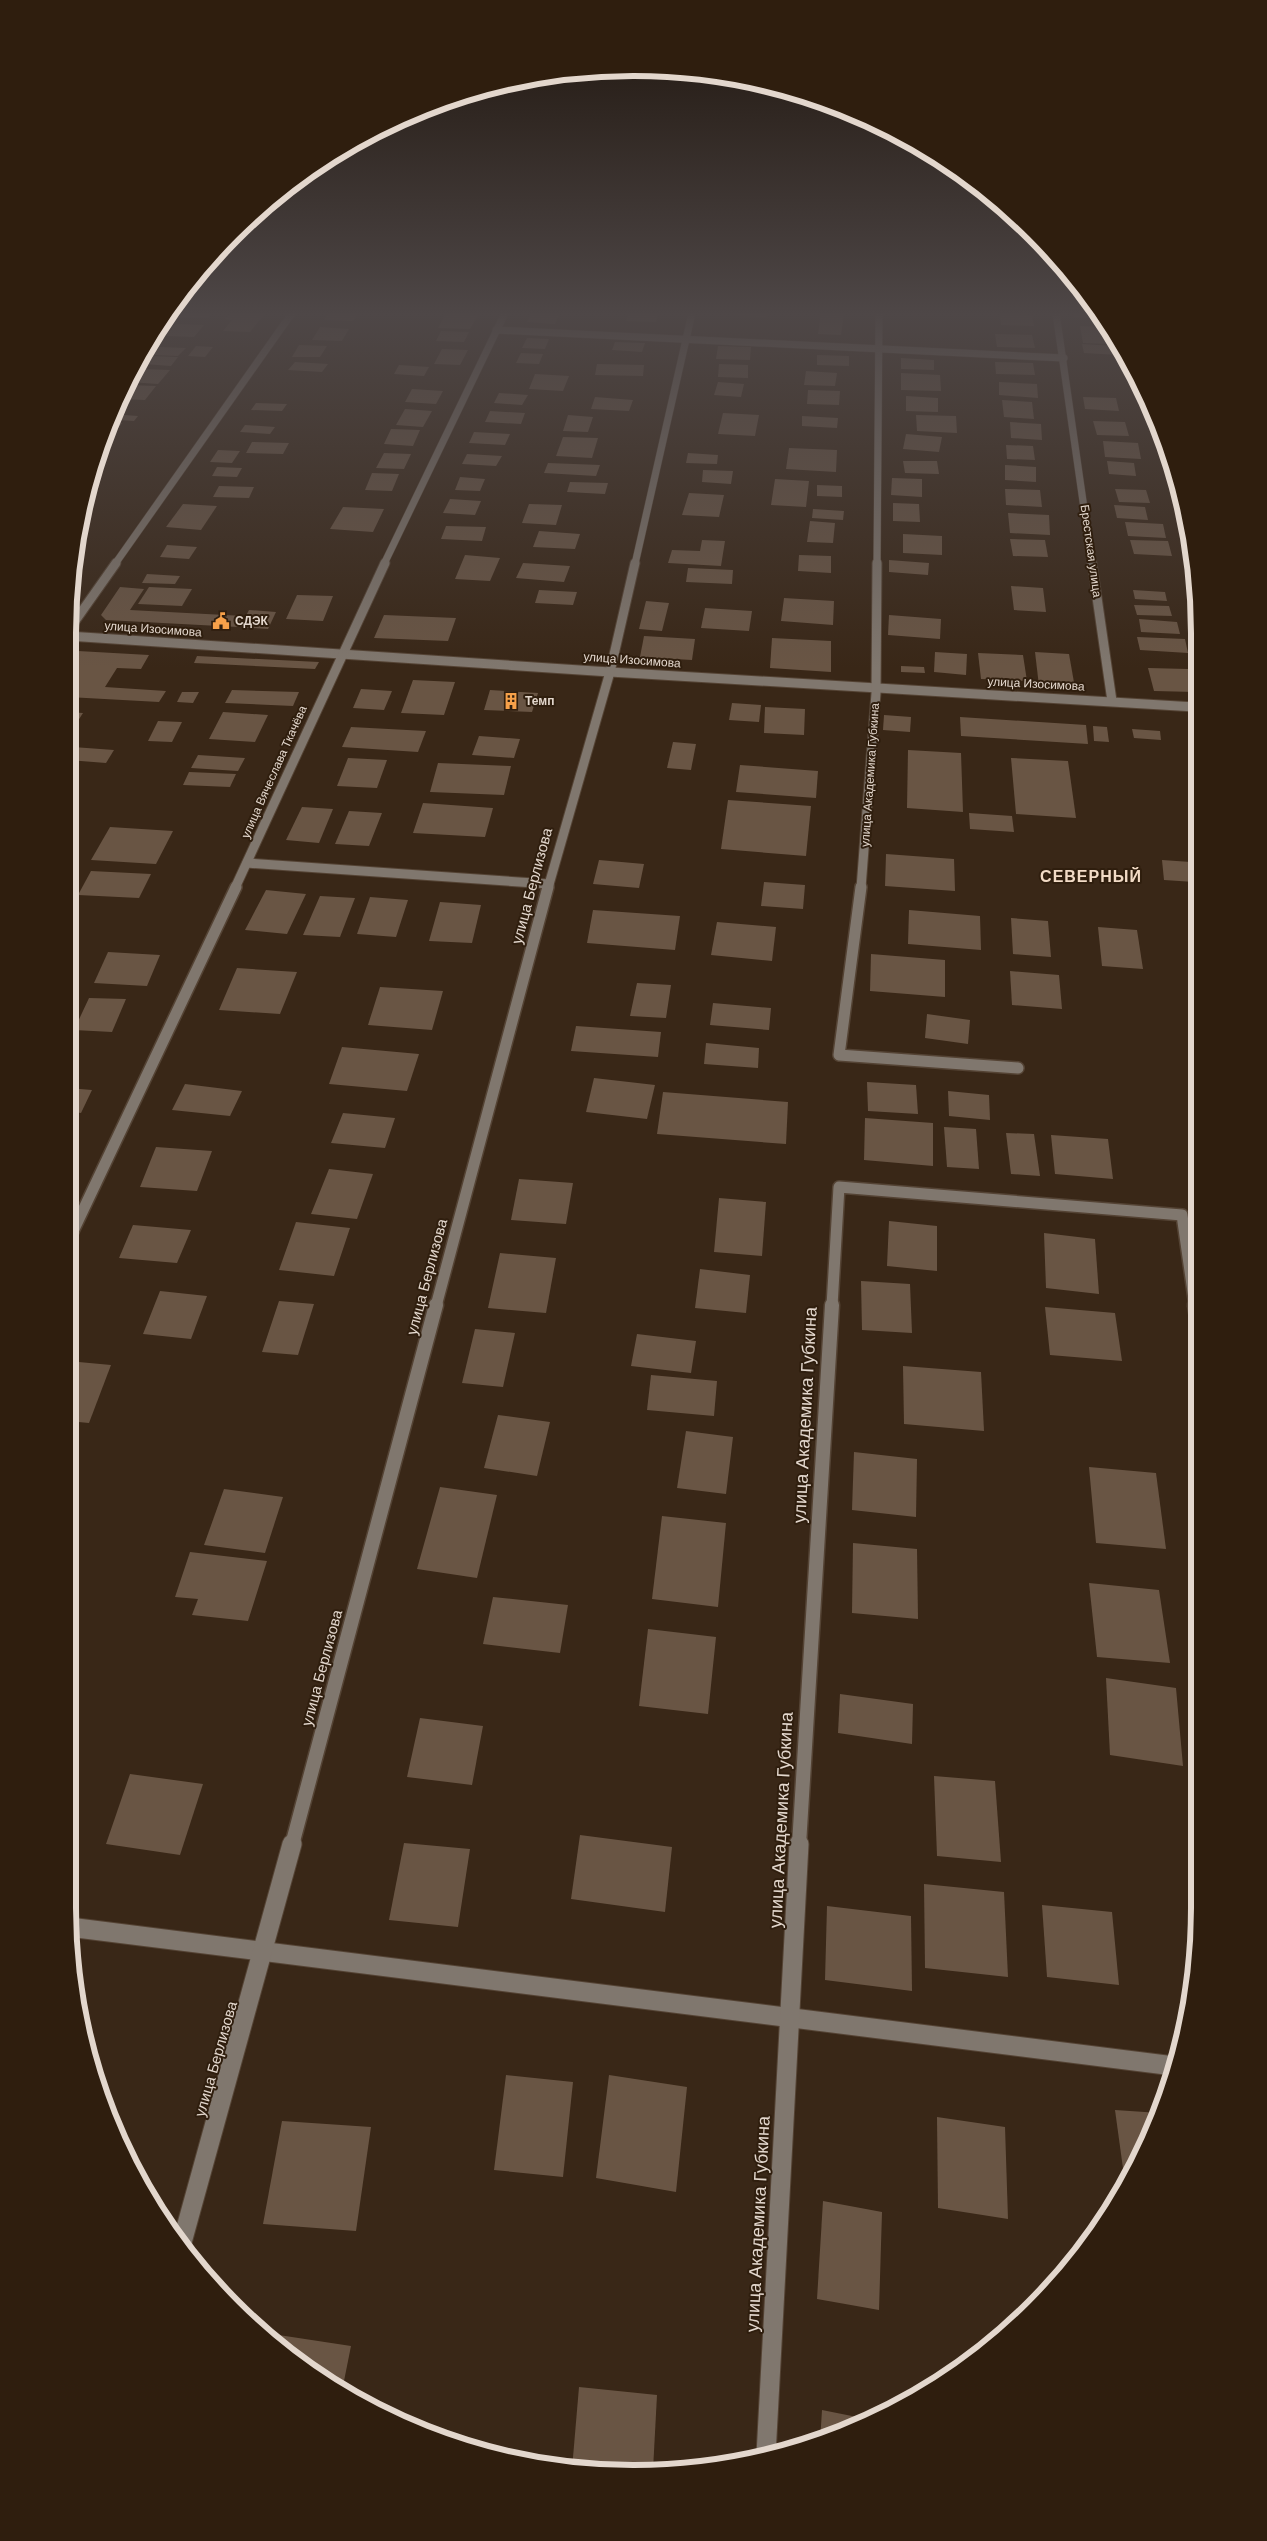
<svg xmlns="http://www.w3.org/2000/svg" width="1267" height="2541" viewBox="0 0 1267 2541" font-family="'DM Sans',sans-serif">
  <rect width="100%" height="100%" fill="#392717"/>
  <g fill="#695544">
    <polygon points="180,313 213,313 208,318 176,317"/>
    <polygon points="232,313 265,313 250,332 223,331 232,320 224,319"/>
    <polygon points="329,313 359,313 353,321 324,320"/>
    <polygon points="446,313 478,315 470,329 438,328"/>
    <polygon points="531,313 560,313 555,324 527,322"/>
    <polygon points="629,313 658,313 656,322 626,321"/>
    <polygon points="737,313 767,313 766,317 736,316"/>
    <polygon points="821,313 844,313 841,335 818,334"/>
    <polygon points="1073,313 1096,313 1099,318 1074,317"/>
    <polygon points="1000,314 1032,315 1034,326 1001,325"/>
    <polygon points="177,324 204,325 194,337 167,336 167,332 172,330 171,327"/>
    <polygon points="1080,326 1105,327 1110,344 1083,343"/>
    <polygon points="320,327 349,329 342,341 312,340"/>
    <polygon points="441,331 469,332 464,342 436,341"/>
    <polygon points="995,334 1032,335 1035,348 997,347"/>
    <polygon points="527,338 549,339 545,349 522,348"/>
    <polygon points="615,342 645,343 642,352 612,350"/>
    <polygon points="1082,344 1115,346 1119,355 1084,353"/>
    <polygon points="299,345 327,346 320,357 292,357"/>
    <polygon points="196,346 213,347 205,357 188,356"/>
    <polygon points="718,346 751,347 750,360 716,359"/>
    <polygon points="160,347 186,348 178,356 152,355"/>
    <polygon points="442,349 468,350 460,365 434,364"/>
    <polygon points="521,353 543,354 539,364 516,363"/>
    <polygon points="817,355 849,356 849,366 817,365"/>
    <polygon points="152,356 178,357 171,366 144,364"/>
    <polygon points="901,358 934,360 934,370 901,369"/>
    <polygon points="295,362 328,364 322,372 288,370"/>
    <polygon points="995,362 1033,363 1035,375 996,374"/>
    <polygon points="597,364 644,365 643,376 595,375"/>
    <polygon points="719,364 748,365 748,378 718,377"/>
    <polygon points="399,365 429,367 424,376 394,374"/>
    <polygon points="141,369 170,370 158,384 129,382 136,376 133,374 135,371"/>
    <polygon points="806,371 837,373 835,386 804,385"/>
    <polygon points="901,373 940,375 941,391 901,390"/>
    <polygon points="535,374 569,376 563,391 529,389"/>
    <polygon points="718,382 744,384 741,397 714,395"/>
    <polygon points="999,382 1037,384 1038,398 999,395"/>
    <polygon points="128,385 156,386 145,400 120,399"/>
    <polygon points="412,389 443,391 436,404 405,402"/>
    <polygon points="808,390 840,391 839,405 807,404"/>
    <polygon points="499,393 528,395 522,405 494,403"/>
    <polygon points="906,396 938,398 938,412 906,411"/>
    <polygon points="595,397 633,400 629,411 591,409"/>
    <polygon points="1083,397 1116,398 1119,411 1085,409"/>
    <polygon points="1002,400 1032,402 1034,419 1004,417"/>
    <polygon points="256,403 287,404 282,411 251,410"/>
    <polygon points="405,409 432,411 423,427 396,425"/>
    <polygon points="490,411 525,413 521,424 485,422"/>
    <polygon points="723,413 759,415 755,436 718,434"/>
    <polygon points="124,415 138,416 134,421 119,420"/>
    <polygon points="568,415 593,417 588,432 563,431"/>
    <polygon points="916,415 956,416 957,433 917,431"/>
    <polygon points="802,416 838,418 837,428 802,426"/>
    <polygon points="1093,421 1125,422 1129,436 1097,435"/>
    <polygon points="1010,422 1041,424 1042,440 1011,438"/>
    <polygon points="109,423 122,423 116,431 107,430"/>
    <polygon points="245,425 275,427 270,434 240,432"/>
    <polygon points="391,429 420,430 413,446 384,444"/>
    <polygon points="474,432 510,434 505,445 469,443"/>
    <polygon points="906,434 942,437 939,452 903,449"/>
    <polygon points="563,437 598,438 592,458 556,456"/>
    <polygon points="1103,441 1138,443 1141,459 1105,457"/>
    <polygon points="252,442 289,443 283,454 246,453"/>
    <polygon points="1006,445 1033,446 1035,460 1007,459"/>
    <polygon points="789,448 837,450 836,472 786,469"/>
    <polygon points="218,450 240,451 232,463 210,462"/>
    <polygon points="384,453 411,454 404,469 376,468"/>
    <polygon points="688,453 718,455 717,464 686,463"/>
    <polygon points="467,454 502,456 496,466 462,464"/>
    <polygon points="903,461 937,461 939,474 905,473"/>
    <polygon points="1107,461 1134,463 1136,476 1109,474"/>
    <polygon points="548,463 600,465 596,476 544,473"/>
    <polygon points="1005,465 1036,467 1036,482 1005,480"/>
    <polygon points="217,467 242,468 237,477 212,476"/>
    <polygon points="703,470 733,471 731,484 702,482"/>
    <polygon points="372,473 399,474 392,491 365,490"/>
    <polygon points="460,477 485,479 480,491 455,490"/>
    <polygon points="892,478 922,479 922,497 891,495"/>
    <polygon points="775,479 809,481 806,507 771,505"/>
    <polygon points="570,482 608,483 605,494 567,492"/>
    <polygon points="817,485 842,486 842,497 817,496"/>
    <polygon points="219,486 254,487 249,498 213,497"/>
    <polygon points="1005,489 1040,490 1042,507 1006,505"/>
    <polygon points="1115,489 1146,490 1150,503 1119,502"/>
    <polygon points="689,493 724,495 719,517 682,515"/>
    <polygon points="450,499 481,501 475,515 443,513"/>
    <polygon points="893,503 919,504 920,522 893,521"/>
    <polygon points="183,504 217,506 201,530 166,527"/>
    <polygon points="529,504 562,505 556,525 522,523"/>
    <polygon points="1114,505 1145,507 1148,520 1117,518"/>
    <polygon points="343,507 384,509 373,532 330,529"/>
    <polygon points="813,509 844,511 843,520 812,518"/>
    <polygon points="1008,513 1049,515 1050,535 1010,533"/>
    <polygon points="810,521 835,523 833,543 807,542"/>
    <polygon points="1125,522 1163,524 1166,538 1128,536"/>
    <polygon points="446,526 486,527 482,541 441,539"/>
    <polygon points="539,531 580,534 575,549 533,547"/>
    <polygon points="903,534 942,536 942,555 903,553"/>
    <polygon points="1010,539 1045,540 1048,557 1013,556"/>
    <polygon points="702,540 725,541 721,566 668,563 672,550 700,551"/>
    <polygon points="1130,540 1168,541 1172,556 1134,554"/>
    <polygon points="167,545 197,547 189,559 160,557"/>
    <polygon points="465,555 500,558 490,581 455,579"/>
    <polygon points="799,555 831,556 831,573 798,571"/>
    <polygon points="889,560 929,563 928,575 889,572"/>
    <polygon points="523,563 570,566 564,582 516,578"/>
    <polygon points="688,568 733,570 732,584 686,582"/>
    <polygon points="147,574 180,576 175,584 142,583"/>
    <polygon points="1011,586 1043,588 1046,612 1014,610"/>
    <polygon points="120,587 144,589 130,610 244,616 238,627 106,620 101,615"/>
    <polygon points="149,587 192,589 182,606 138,604"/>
    <polygon points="539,590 577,592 573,605 535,603"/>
    <polygon points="1133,590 1165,592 1167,601 1135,599"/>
    <polygon points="297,595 333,596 323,621 286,619"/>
    <polygon points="784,598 834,601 833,625 781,621"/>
    <polygon points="646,601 669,603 662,631 639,629"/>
    <polygon points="1134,605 1169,606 1172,616 1137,615"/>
    <polygon points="705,608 752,611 749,631 701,628"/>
    <polygon points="249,610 276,612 268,629 240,627"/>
    <polygon points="384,615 456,618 448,641 374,638"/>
    <polygon points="889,615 941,619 940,639 888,635"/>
    <polygon points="1139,619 1177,622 1180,634 1141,632"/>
    <polygon points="644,636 695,639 692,660 640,657"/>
    <polygon points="1137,637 1185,639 1188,653 1140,650"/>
    <polygon points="772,638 831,641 831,672 770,668"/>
    <polygon points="78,651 149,655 141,669 117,668 105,687 166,691 159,702 68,697 68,666"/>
    <polygon points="935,652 967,654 966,675 934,672"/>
    <polygon points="1035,652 1069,654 1075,688 1039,686"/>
    <polygon points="978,653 1023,655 1027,681 981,679"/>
    <polygon points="197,656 319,662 315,669 194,663"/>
    <polygon points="901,666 924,667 925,673 901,672"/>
    <polygon points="1148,668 1188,669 1195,692 1154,691"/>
    <polygon points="413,680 455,682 444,715 401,713"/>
    <polygon points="361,689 392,691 384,710 353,708"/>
    <polygon points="232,690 299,692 293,706 225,703"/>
    <polygon points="490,690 538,693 532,712 484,710"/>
    <polygon points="182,692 199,692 193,703 177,702"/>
    <polygon points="732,703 761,705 759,722 729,720"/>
    <polygon points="765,707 805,709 804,735 764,733"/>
    <polygon points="68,712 83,713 74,727 68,727"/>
    <polygon points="223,712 268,715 255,742 209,739"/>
    <polygon points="884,715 911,717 910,732 883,730"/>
    <polygon points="960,717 1086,725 1088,744 961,736"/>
    <polygon points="158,721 182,722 172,742 148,741"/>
    <polygon points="1093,726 1107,727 1109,742 1094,741"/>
    <polygon points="351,727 426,731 418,752 342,747"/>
    <polygon points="1132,729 1160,731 1161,740 1134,738"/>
    <polygon points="479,736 520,739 514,758 472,755"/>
    <polygon points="673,742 696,744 691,770 667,768"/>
    <polygon points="73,747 114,750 106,763 68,760 68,755"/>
    <polygon points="908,750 961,753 963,812 907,808"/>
    <polygon points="198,755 245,758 238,771 191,768"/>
    <polygon points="348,758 387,760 377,788 337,786"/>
    <polygon points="1011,758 1068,761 1076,818 1016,814"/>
    <polygon points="438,763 511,766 504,795 430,792"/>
    <polygon points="740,765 818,771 816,798 736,792"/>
    <polygon points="189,772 236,774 230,787 183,785"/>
    <polygon points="68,791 79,792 68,808"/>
    <polygon points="728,800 811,806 806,856 721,849"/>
    <polygon points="423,803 493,808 485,837 413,833"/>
    <polygon points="302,807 333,809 319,843 286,840"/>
    <polygon points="349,811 382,813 369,846 335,844"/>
    <polygon points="969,813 1012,816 1014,832 970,829"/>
    <polygon points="110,827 173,831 156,864 91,860"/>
    <polygon points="886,854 954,859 955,891 885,886"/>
    <polygon points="599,860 644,864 639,888 593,884"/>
    <polygon points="1162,860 1191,862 1194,882 1164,880"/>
    <polygon points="91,871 151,874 139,898 78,895"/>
    <polygon points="764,882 805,885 803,909 761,906"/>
    <polygon points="266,890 306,894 287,934 245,930"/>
    <polygon points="320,896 355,898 340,937 303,935"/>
    <polygon points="370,897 408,900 396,937 357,934"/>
    <polygon points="440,902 481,905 472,943 429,941"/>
    <polygon points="593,910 680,916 675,950 587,943"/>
    <polygon points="909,910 980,916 981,950 908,944"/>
    <polygon points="1011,918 1048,921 1051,957 1013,954"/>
    <polygon points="717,922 776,927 772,961 711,955"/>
    <polygon points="1098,927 1137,930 1143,969 1102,966"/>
    <polygon points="108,952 160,955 147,986 94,983"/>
    <polygon points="871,954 945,960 945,997 870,991"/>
    <polygon points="237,968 297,972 280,1014 219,1010"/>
    <polygon points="1010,971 1059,975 1062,1009 1012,1005"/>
    <polygon points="637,983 671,985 666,1018 630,1016"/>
    <polygon points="380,987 443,991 432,1030 368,1025"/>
    <polygon points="89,998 126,999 112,1032 74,1030"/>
    <polygon points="713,1003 771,1008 769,1030 710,1025"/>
    <polygon points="927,1014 970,1020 968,1044 925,1038"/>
    <polygon points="576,1026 661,1032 658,1057 571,1051"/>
    <polygon points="706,1043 759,1048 758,1068 704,1064"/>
    <polygon points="342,1047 419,1054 407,1091 329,1084"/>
    <polygon points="594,1078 655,1085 647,1119 586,1112"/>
    <polygon points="867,1082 916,1085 918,1114 868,1111"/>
    <polygon points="185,1084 242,1091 230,1116 172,1110"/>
    <polygon points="68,1088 92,1090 81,1113 68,1111"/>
    <polygon points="948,1091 989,1095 990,1120 949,1116"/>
    <polygon points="663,1092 788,1102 786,1144 657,1134"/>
    <polygon points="343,1113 395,1118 385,1148 331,1143"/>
    <polygon points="865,1118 933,1123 933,1166 864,1160"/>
    <polygon points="944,1127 976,1129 979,1169 947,1167"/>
    <polygon points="1006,1133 1034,1134 1040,1176 1011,1174"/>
    <polygon points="1051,1135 1108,1139 1113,1179 1055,1174"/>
    <polygon points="156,1147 212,1151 197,1191 140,1187"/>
    <polygon points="329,1169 373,1174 357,1219 311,1214"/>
    <polygon points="519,1179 573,1183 566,1224 511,1220"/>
    <polygon points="719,1198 766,1202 762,1256 714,1252"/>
    <polygon points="889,1221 937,1226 937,1271 887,1266"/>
    <polygon points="296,1222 350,1228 334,1276 279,1270"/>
    <polygon points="133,1225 191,1230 177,1263 119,1258"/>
    <polygon points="1044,1233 1095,1239 1099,1294 1046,1288"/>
    <polygon points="500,1253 556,1258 546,1313 488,1308"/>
    <polygon points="700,1269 750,1275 746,1313 695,1308"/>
    <polygon points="861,1281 910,1284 912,1333 862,1330"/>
    <polygon points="160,1291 207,1296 191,1339 143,1334"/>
    <polygon points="279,1301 314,1304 298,1355 262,1352"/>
    <polygon points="1045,1307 1115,1313 1122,1361 1050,1355"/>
    <polygon points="475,1329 515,1333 503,1387 462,1383"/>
    <polygon points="637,1334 696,1341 691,1373 631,1366"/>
    <polygon points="68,1361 111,1365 89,1423 68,1421"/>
    <polygon points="903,1366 981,1372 984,1431 904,1424"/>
    <polygon points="651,1375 717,1381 714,1416 647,1410"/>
    <polygon points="498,1415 550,1422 537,1476 484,1468"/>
    <polygon points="686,1431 733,1437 726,1494 677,1488"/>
    <polygon points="854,1452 917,1459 916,1517 852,1510"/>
    <polygon points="1089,1467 1156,1473 1166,1549 1096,1543"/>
    <polygon points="440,1487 497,1495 477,1578 417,1569"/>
    <polygon points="224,1489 283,1497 265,1553 204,1545"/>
    <polygon points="662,1516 726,1523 718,1607 652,1599"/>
    <polygon points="853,1543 917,1549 918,1619 852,1613"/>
    <polygon points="190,1552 267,1561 248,1621 192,1615 198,1599 175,1597"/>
    <polygon points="1089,1583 1159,1590 1170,1663 1097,1657"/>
    <polygon points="493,1597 568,1605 560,1653 483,1644"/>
    <polygon points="648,1629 716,1637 708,1714 639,1706"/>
    <polygon points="1106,1678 1176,1688 1183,1766 1110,1755"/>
    <polygon points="840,1694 913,1704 912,1744 838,1733"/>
    <polygon points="420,1718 483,1726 472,1785 407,1777"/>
    <polygon points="130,1774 203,1784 180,1855 106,1844"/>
    <polygon points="934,1776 995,1781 1001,1862 937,1856"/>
    <polygon points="580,1835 672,1847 665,1912 571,1899"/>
    <polygon points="404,1843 470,1849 458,1927 389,1920"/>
    <polygon points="924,1884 1004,1892 1008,1977 925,1968"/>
    <polygon points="1042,1905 1112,1912 1119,1985 1047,1977"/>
    <polygon points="827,1906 911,1916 912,1991 825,1980"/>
    <polygon points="506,2075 573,2082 563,2177 494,2170"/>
    <polygon points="609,2075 687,2087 676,2192 596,2178"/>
    <polygon points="1115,2110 1160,2113 1156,2124 1125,2183"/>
    <polygon points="937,2117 1005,2127 1008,2219 938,2208"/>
    <polygon points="282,2121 371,2127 356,2231 263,2224"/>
    <polygon points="823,2201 882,2212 879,2310 817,2299"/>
    <polygon points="259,2332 351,2346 342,2391 260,2333"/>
    <polygon points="579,2387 657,2395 653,2470 597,2472 572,2469"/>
    <polygon points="822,2410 872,2420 820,2442"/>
  </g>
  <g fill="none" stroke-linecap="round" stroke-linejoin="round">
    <g stroke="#544334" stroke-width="8">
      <g id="minor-far4">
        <polyline points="1056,313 1092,564"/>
        <polyline points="496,330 1064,358"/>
        <polyline points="115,564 292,313"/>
        <polyline points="384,564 505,313"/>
        <polyline points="635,564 692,313"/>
        <polyline points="877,564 879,313"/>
      </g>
    </g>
    <g stroke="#544334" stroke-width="11">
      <g id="minor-far3">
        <polyline points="1092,563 1112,701"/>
        <polyline points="68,631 116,563"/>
        <polyline points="68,636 610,672 1195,707"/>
        <polyline points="247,863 549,884"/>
        <polyline points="235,888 385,563"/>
        <polyline points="548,888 610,672 635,563"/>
        <polyline points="861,888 876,693 877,563"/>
      </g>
    </g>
    <g stroke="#544334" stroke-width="14">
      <g id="minor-far2">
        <polyline points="861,887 839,1055 1018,1068"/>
        <polyline points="68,1242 236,887"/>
        <polyline points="436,1306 548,887"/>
        <polyline points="832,1306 839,1187 1182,1215 1195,1306"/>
      </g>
    </g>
    <g stroke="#544334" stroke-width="17">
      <g id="minor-far1">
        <polyline points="1195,1305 1197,1318"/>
        <polyline points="292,1845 436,1305"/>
        <polyline points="799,1845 832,1305"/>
      </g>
    </g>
    <g stroke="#544334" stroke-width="21">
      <g id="minor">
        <polyline points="69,1927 1174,2066"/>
        <polyline points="181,2246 292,1844"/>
        <polyline points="766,2455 799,1844"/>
      </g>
    </g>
    <use href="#minor-far4" stroke="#80776e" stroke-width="7"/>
    <use href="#minor-far3" stroke="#80776e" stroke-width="9"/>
    <use href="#minor-far2" stroke="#80776e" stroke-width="11"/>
    <use href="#minor-far1" stroke="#80776e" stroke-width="14"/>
    <use href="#minor" stroke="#80776e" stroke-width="19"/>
  </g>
  <linearGradient id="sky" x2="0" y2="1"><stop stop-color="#1f150d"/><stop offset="0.47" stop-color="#4e4747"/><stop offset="1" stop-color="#4e4747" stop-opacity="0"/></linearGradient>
  <rect width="1267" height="668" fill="url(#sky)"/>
  <defs>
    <g id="civic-bare" transform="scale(1.35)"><path d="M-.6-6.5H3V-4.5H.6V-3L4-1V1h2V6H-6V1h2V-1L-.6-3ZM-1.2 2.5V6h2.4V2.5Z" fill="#f7a14a" stroke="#2f1e0e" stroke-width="2.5" paint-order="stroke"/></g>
    <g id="building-bare" transform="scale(1.35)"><path d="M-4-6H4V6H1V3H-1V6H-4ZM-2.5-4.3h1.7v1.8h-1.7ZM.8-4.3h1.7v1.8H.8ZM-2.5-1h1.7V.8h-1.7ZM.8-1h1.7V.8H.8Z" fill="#f7a14a" stroke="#2f1e0e" stroke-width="2.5" paint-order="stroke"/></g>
  </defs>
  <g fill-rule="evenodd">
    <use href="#civic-bare" x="221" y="621"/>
    <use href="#building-bare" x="511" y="701"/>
  </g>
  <g text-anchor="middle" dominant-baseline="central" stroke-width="4" stroke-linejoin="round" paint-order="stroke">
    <g font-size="12" fill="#e3d7cd" stroke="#2f1e0e">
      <text transform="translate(1091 551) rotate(82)">Брестская улица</text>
      <text transform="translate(153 629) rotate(4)">улица Изосимова</text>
      <text transform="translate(632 660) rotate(4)">улица Изосимова</text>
      <text transform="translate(1036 684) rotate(3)">улица Изосимова</text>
      <text transform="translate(274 772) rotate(-66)">улица Вячеслава Ткачёва</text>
      <text transform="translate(870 775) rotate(-86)">улица Академика Губкина</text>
    </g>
    <g font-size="12" font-weight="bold" fill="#e3d7cd" stroke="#2f1e0e" text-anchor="start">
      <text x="235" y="621">СДЭК</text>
      <text x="525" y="701">Темп</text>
    </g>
    <g font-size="15" fill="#e3d7cd" stroke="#2f1e0e">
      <text transform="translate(532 886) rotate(-75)">улица Берлизова</text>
      <text transform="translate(427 1277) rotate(-75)">улица Берлизова</text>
      <text transform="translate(322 1668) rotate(-75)">улица Берлизова</text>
      <text transform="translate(216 2059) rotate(-74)">улица Берлизова</text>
    </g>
    <g font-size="16" font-weight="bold" letter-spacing="1" fill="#f2dbc6" stroke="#2f1e0e">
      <text x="1091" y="876">СЕВЕРНЫЙ</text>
    </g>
    <g font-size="18" fill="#e3d7cd" stroke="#2f1e0e">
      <text transform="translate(805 1415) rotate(-87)">улица Академика Губкина</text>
      <text transform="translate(781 1820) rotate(-87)">улица Академика Губкина</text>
      <text transform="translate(758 2224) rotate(-87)">улица Академика Губкина</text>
    </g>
  </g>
  <path d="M0 0H1267V2541H0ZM633 76H634A557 557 0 0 1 1191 633V1908A557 557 0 0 1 634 2465H633A557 557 0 0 1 76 1908V633A557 557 0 0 1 633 76Z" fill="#2f1e0e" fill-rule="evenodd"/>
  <path fill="none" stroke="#e3d7cd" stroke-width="6" d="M633 76H634A557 557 0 0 1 1191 633V1908A557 557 0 0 1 634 2465H633A557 557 0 0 1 76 1908V633A557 557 0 0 1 633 76Z"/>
</svg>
